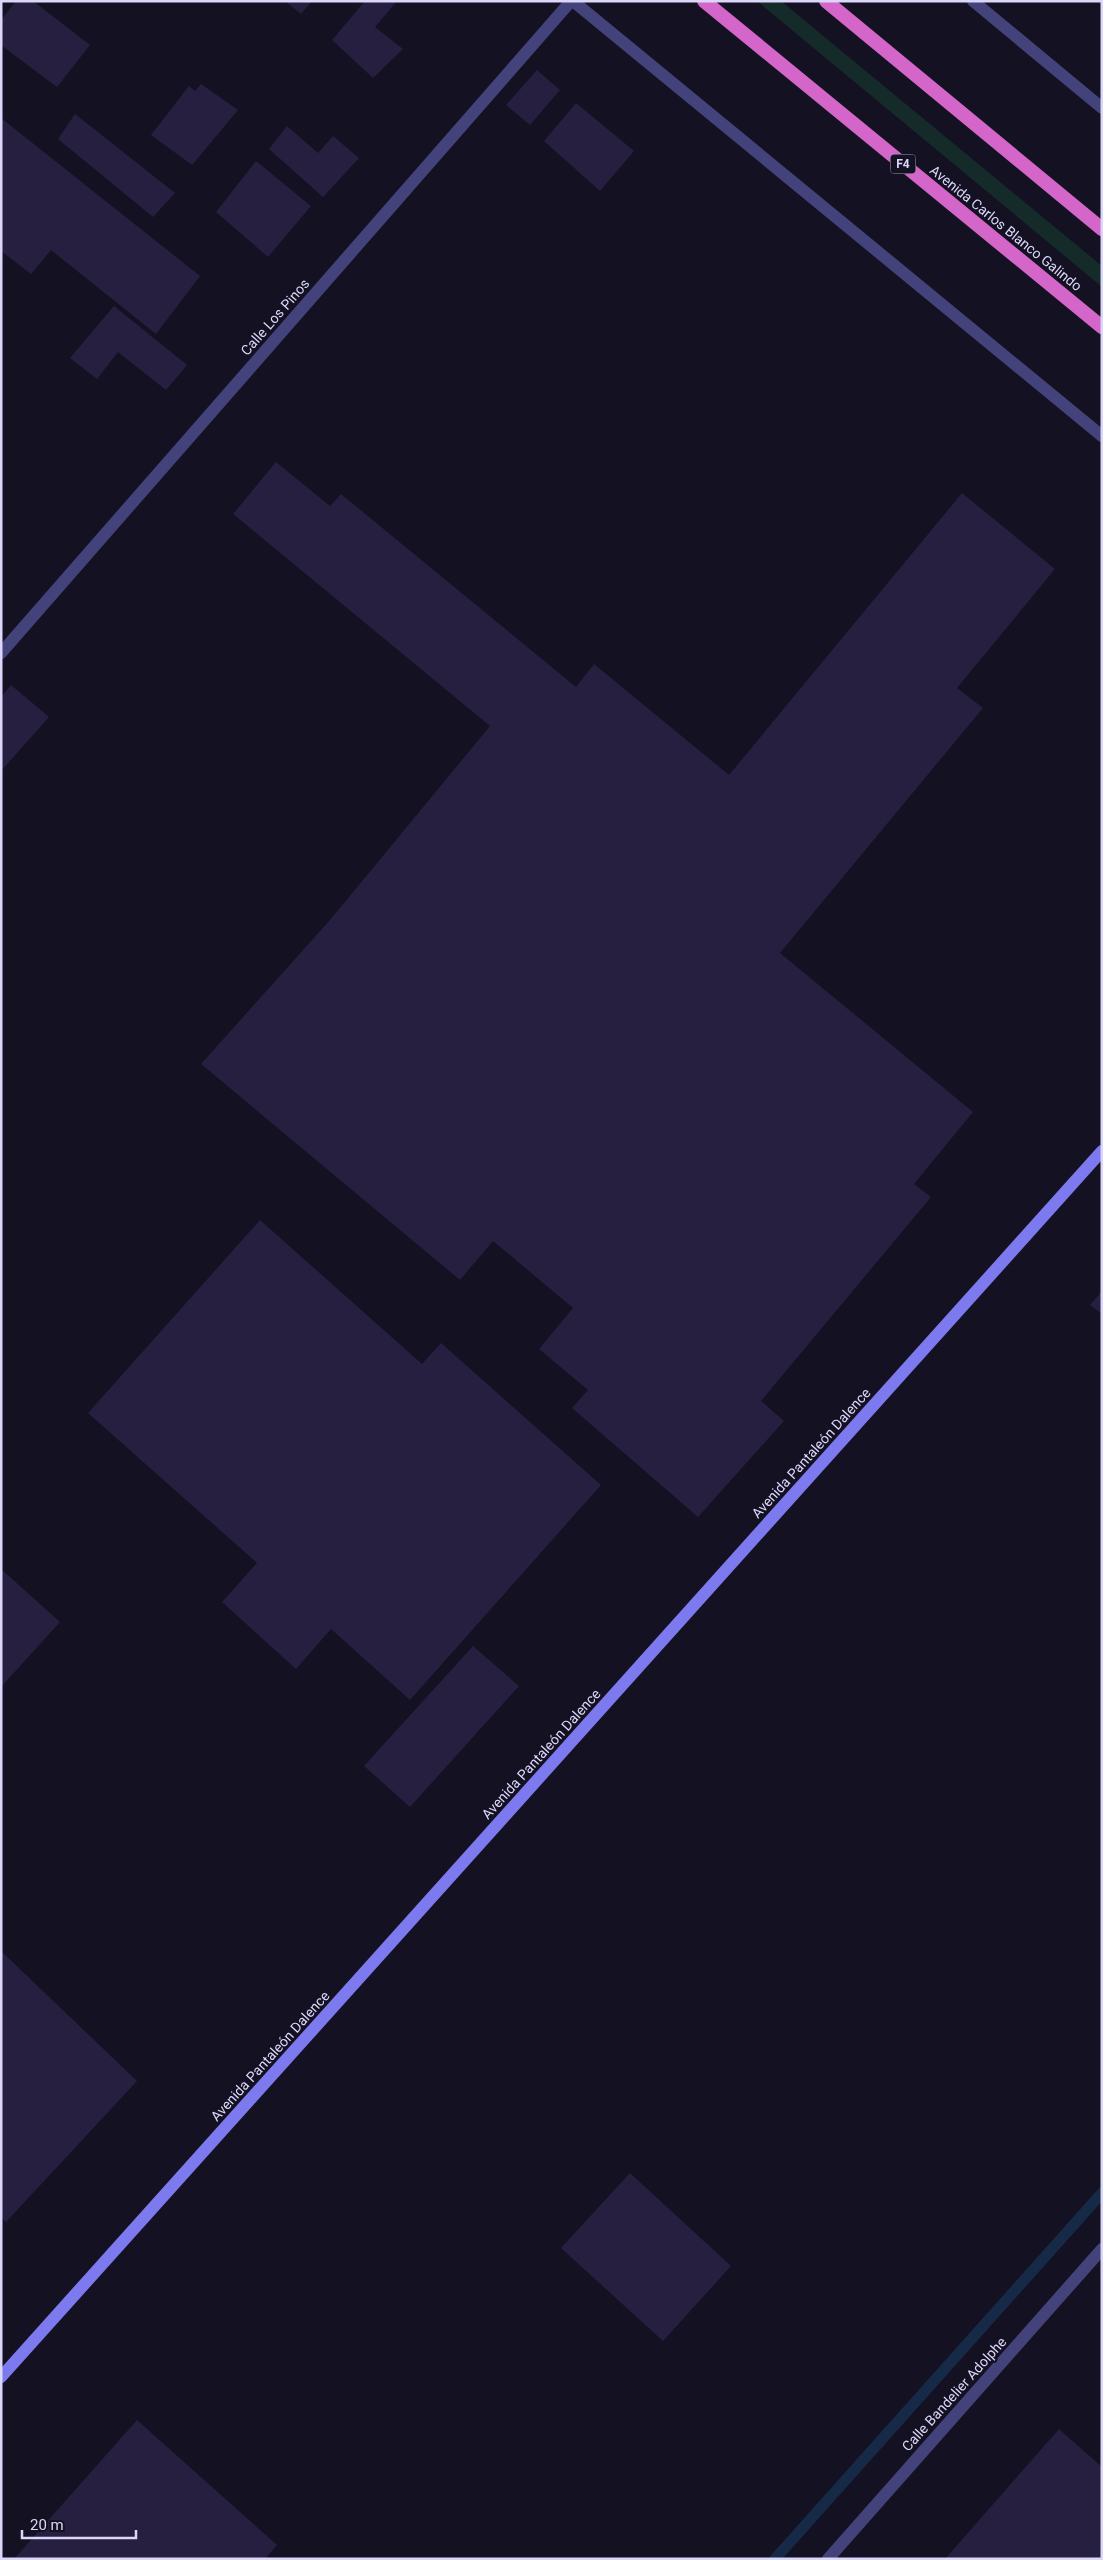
<svg xmlns="http://www.w3.org/2000/svg" width="1103" height="2560" viewBox="0 0 1103 2560" font-family="Roboto,sans-serif">
<rect width="100%" height="100%" fill="#141122"/>
<polygon fill="#152b2a" points="757,1 781,1 1102,266 1102,287"/>
<g fill="none" stroke-linecap="round" stroke-linejoin="round">
<polyline stroke="#162946" stroke-width="11" points="775,2559 1102,2193"/>
</g>
<g fill="#261f40">
<polygon points="16,1 33,1 90,45 57,87 1,45 1,20"/>
<polygon points="285,1 312,1 301,14"/>
<polygon points="365,1 397,1 375,27 403,49 373,78 332,40"/>
<polygon points="537,70 560,90 530,125 506,105"/>
<polygon points="201,84 238,110 192,165 151,135 189,86 195,91"/>
<polygon points="576,103 634,151 600,191 544,141"/>
<polygon points="75,114 175,193 153,217 58,139"/>
<polygon points="1,118 200,276 156,334 51,250 31,274 1,251"/>
<polygon points="287,126 318,153 333,136 359,158 323,197 269,149"/>
<polygon points="256,161 311,206 268,257 216,212"/>
<polygon points="114,306 187,365 166,390 118,352 97,379 70,358"/>
<polygon points="276,462 330,506 341,494 576,687 594,664 729,775 962,493 1055,569 957,688 983,708 780,953 973,1112 914,1184 931,1197 761,1401 784,1421 698,1517 572,1408 588,1390 539,1349 573,1308 493,1241 460,1280 201,1064 330,920 490,726 233,514"/>
<polygon points="11,685 49,717 1,771 1,697"/>
<polygon points="260,1220 422,1364 441,1343 601,1485 410,1700 331,1629 296,1669 222,1602 257,1563 88,1413"/>
<polygon points="1102,1291 1102,1314 1090,1305"/>
<polygon points="1,1569 60,1622 1,1687"/>
<polygon points="473,1646 519,1686 410,1807 364,1766"/>
<polygon points="1,1951 137,2081 6,2222 1,2217"/>
<polygon points="630,2173 731,2266 663,2341 561,2248"/>
<polygon points="137,2420 277,2545 265,2559 14,2559"/>
<polygon points="1059,2429 1102,2467 1102,2559 945,2559"/>
</g>
<g fill="none" stroke-linecap="round" stroke-linejoin="round">
<g stroke="#44427b" stroke-width="12">
<polyline points="573,1 1102,436"/>
<polyline points="973,1 1102,108"/>
<polyline points="1,653 571,1"/>
<polyline points="828,2559 1102,2249"/>
</g>
<polyline stroke="#7c7aee" stroke-width="12" points="1,2377 1102,1151"/>
<g stroke="#d366c8" stroke-width="14">
<polyline points="704,1 1102,327"/>
<polyline points="826,1 1102,229"/>
</g>
</g>
<g text-anchor="middle" dominant-baseline="central" stroke-width="4.5" stroke-linejoin="round" paint-order="stroke">
<rect fill="#141122" stroke="#9f9cb9" stroke-width="1" x="890.5" y="154.5" width="25" height="19" rx="4"/>
<g font-size="12" font-weight="bold" fill="#dbd7fa">
<text x="903" y="164">F4</text>
</g>
<g font-size="14" fill="#dbd7fa" stroke="#141122">
<text transform="translate(1006 228) rotate(39)">Avenida Carlos Blanco Galindo</text>
<text transform="translate(275 317) rotate(-49)">Calle Los Pinos</text>
<text transform="translate(811 1453) rotate(-48)">Avenida Pantaleón Dalence</text>
<text transform="translate(541 1754) rotate(-48)">Avenida Pantaleón Dalence</text>
<text transform="translate(270 2056) rotate(-48)">Avenida Pantaleón Dalence</text>
<text transform="translate(954 2394) rotate(-48)">Calle Bandelier Adolphe</text>
</g>
</g>
<rect width="1103" height="2560" fill="none" stroke="#dbd7fa" stroke-width="5"/>
<path d="M22 2530v8h114v-8" fill="none" stroke="#dbd7fa" stroke-width="2.5"/>
<text x="30" y="2530" font-size="15" fill="#dbd7fa" stroke="#141122" stroke-width="4" paint-order="stroke">20 m</text>
</svg>
